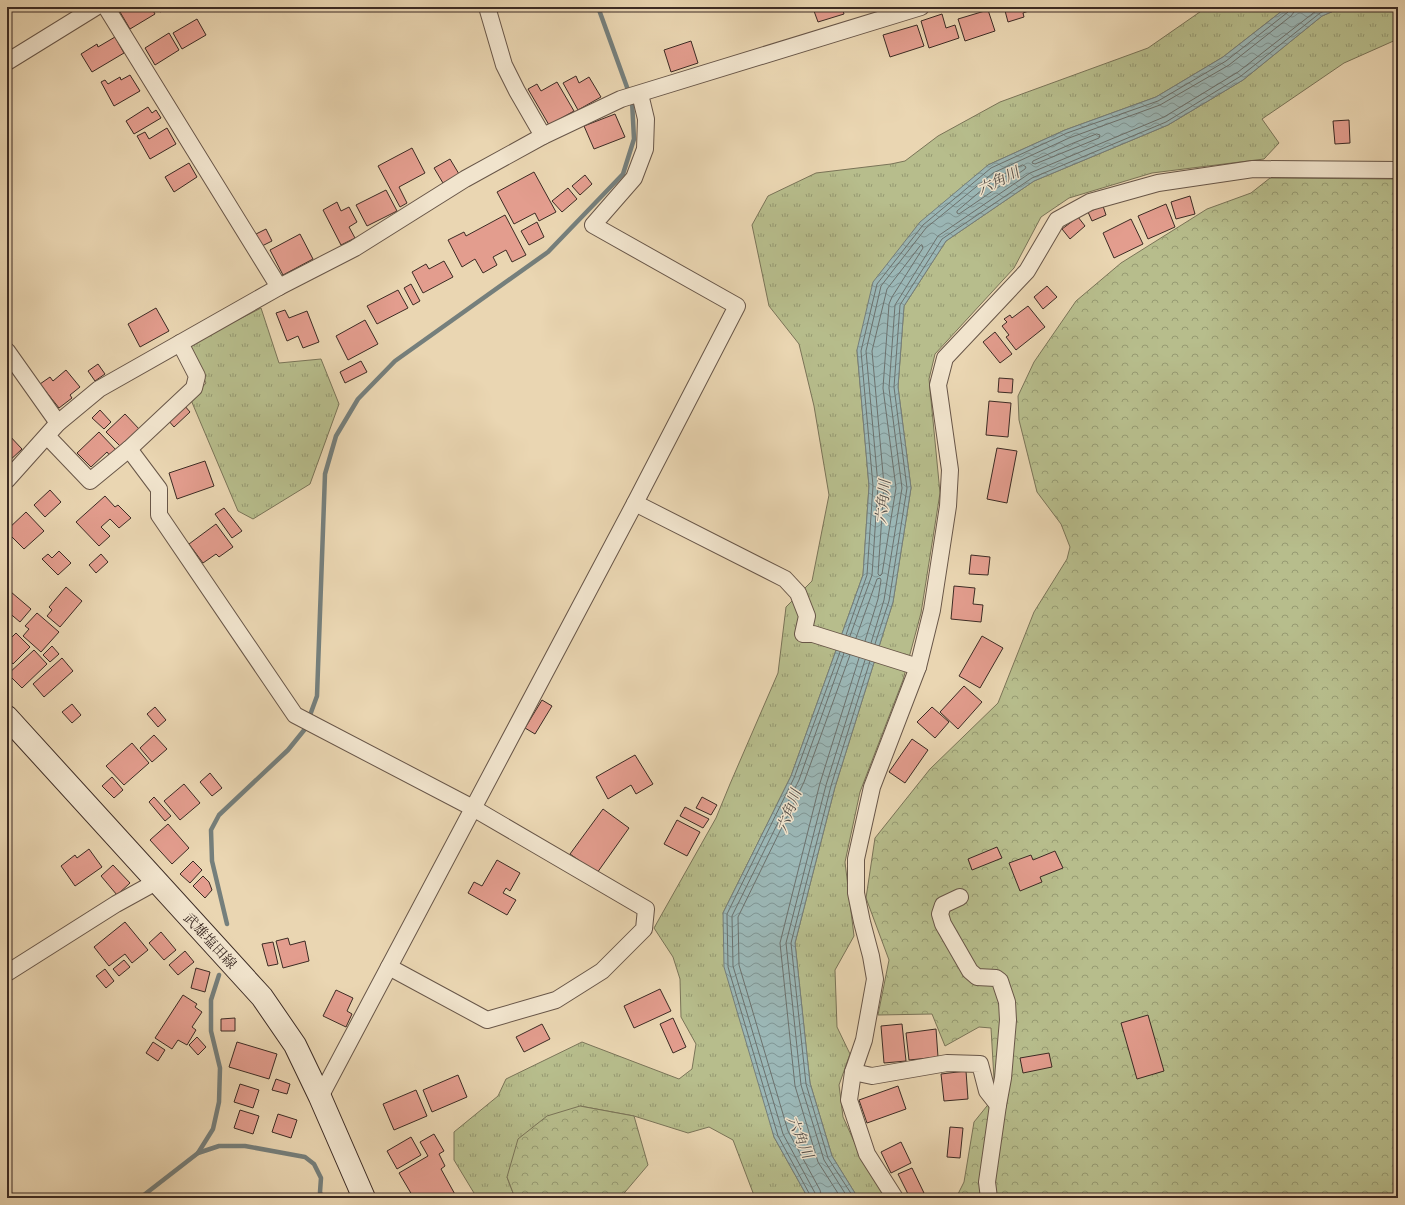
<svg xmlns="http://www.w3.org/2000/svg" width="1405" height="1205" viewBox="0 0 1405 1205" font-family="'IM FELL Great Primer','Noto Serif JP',serif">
<defs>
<pattern id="grass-tufts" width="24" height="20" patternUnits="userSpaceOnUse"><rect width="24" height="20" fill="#b7bd8c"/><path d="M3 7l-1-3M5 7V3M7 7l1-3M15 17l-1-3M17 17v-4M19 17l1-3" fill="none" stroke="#969a72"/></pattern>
<pattern id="forest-crowns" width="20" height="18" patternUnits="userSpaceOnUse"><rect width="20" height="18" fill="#b7bd8c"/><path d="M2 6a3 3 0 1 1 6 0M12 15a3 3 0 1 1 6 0" fill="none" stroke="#969a72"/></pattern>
<pattern id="water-waves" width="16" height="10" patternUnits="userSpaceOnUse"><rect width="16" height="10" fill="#9bb7b6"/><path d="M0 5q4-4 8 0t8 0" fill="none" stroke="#809594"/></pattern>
</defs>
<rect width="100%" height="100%" fill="#ead6b2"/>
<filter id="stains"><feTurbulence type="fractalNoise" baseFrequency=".005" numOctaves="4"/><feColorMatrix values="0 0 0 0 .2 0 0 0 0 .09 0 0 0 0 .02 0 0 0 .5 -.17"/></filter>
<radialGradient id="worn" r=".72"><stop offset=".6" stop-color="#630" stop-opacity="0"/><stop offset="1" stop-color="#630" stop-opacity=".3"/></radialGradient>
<g fill="url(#grass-tufts)" stroke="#7a7458">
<polygon points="1207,7 1287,7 1223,57 1156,97 1065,130 988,165 857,350 869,486 863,575 791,776 723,913 774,1137 808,1198 755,1198 733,1140 709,1127 688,1133 634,1116 580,1106 507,1177 515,1198 477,1198 454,1160 454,1132 498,1096 506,1079 582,1042 679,1079 692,1069 696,1044 681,1017 680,979 673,957 654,928 716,818 730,784 778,673 786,607 812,581 829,495 814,406 799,344 769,306 752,225 768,196 816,173 891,164 905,161 938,136 1000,102 1148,48"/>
<polygon points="1343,7 1398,7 1398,39 1344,63 1262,119 1279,143 1264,159 1152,173 1069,198 1041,217 1014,268 935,354 929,379 940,493 921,613 903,680 860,792 845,862 854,936 835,970 837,1027 850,1054 839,1085 843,1117 862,1159 887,1198 858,1198 832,1156 810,1083 795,943 835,787 893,602 911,488 898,387 904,306 946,241 1034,181 1168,125 1243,80 1322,16"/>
<polygon points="261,308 279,363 321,359 339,404 310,484 253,519 238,511 191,400 206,383 187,346"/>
</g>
<g fill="url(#forest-crowns)" stroke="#7a7458">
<polygon points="1270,178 1398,179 1398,1198 956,1198 964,1182 974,1122 995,1096 991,1028 979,1027 945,1046 932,1014 878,1015 889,960 866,898 875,838 930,769 998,703 1034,612 1067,559 1070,547 1061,524 1037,492 1019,420 1018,396 1034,362 1076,301 1121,263 1207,209 1251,193"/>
<polygon points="580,1106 634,1116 648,1165 620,1198 515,1198 507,1177 518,1139 547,1116"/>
</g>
<polygon fill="url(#water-waves)" stroke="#757f7c" points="1287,7 1343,7 1322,16 1243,80 1168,125 1034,181 946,241 904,306 898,387 911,488 893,602 835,787 795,943 810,1083 832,1156 858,1198 808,1198 774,1137 724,967 723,913 791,776 863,575 869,486 857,350 873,282 920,222 988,165 1065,130 1156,97 1223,57"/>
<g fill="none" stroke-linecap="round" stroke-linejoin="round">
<g stroke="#6c716d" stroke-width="1">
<polygon points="1097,134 1100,135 1099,138 1035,164 1032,163 1033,161 1071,144"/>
<polygon points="1023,165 1026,167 1025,169 959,214 957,213 957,211 996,178"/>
<polygon points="922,245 923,248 892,297 889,304 883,388 896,488 882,574 880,576 878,574 884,485 872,351 887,289 920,246"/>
<polyline points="846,635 867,575 873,486 861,351 877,284 923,225 991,168 1067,133 1158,101 1226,61 1288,12 1289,7"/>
<polyline points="850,636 872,575 878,485 866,351 881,286 926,228 993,173 1069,138 1160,105 1229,65 1291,16 1294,12 1294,7"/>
<polyline points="856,638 877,579 880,578 881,580 878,599 865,641"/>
<polyline points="871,643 884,600 902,488 889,388 895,305 938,236 1030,173 1164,117 1238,72 1321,7"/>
<polyline points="875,644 889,601 907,488 894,387 900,305 942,239 1032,178 1166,122 1241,76 1320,13 1333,7"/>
<polyline points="811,1198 810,1195 778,1136 728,967 727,914 794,778 840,652"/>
<polyline points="816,1198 815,1193 783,1134 733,966 732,916 799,780 844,653"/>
<polyline points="822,1198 820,1190 788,1131 739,965 738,917 804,782 850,655"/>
<polyline points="841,1198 818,1162 795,1086 780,943 820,783 859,658"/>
<polyline points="848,1198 824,1160 801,1085 786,943 826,785 865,660"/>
<polyline points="854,1198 828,1158 806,1084 791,943 831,786 870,661"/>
</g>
<g stroke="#757f7c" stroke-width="4.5">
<polyline points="227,924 212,861 211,830 219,815 288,750 305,729 317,696 325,474 336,436 358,399 395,361 548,252 623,174 634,139 632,101 598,7"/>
<polyline points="198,1153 219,1146 245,1146 305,1157 314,1164 321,1178 320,1192 322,1198"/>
<polyline points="140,1198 198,1153 213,1129 219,1102 220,1068 211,1031 211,1000 219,975"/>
</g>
</g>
<g fill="#e39d8e" stroke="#3c2b24">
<polygon points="123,7 151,7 155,14 130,29 120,12 125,10"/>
<polygon points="157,7 169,7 160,12"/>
<polygon points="826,7 842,7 844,14 818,22 814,11"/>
<polygon points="1004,7 1040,7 1023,13 1024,17 1008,22"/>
<polygon points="988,10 995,31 965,41 958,19"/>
<polygon points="942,14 946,28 955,25 959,38 929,48 921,21"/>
<polygon points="197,19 206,35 182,49 173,33"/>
<polygon points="917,25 924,46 890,57 883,35"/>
<polygon points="169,33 179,50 155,65 145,48"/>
<polygon points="115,37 124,53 92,72 81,54 97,44 98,47"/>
<polygon points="691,41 698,63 671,72 664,50"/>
<polygon points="130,75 140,91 114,106 101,82 105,80 108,84 120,77 121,80"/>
<polygon points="576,76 579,83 589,77 601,97 578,110 563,83"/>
<polygon points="557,82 574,111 549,125 528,89 537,84 541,91"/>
<polygon points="148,107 152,113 156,110 161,118 134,134 126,121"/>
<polygon points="615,114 625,137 594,149 584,126"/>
<polygon points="1349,120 1350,143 1335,144 1333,121"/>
<polygon points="167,128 176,144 150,159 137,136 145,132 149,139"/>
<polygon points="412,148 425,173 399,187 407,203 400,207 378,166"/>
<polygon points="450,159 459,174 443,183 434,168"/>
<polygon points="189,163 197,177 174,192 165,177"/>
<polygon points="534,172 556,212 539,221 535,213 514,224 497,192"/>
<polygon points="585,175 592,184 580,195 572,186"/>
<polygon points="568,188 577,199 562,212 552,201"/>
<polygon points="386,190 397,211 367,226 356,205"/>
<polygon points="1190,196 1195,214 1176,219 1171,202"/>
<polygon points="337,202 341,211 349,207 357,222 349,227 355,238 341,245 323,210"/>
<polygon points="1166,204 1175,227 1148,239 1138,216"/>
<polygon points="1103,206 1106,215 1092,221 1088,212"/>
<polygon points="505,215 526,255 512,262 506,250 493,257 497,265 483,273 475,259 462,267 448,240 464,232 466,236"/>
<polygon points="1078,217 1085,226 1070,239 1062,229"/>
<polygon points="1131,219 1143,244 1114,258 1103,233"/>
<polygon points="537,222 544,237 529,245 521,231"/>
<polygon points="266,229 272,241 262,246 256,234"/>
<polygon points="300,234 313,259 283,275 270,250"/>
<polygon points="444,261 453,277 423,293 412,272 426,264 429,269"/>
<polygon points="411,284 420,301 413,305 404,288"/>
<polygon points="1047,286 1057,297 1043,309 1034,297"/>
<polygon points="398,290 408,308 377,324 367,306"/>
<polygon points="1028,306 1045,327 1016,350 1006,337 1009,335 1002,326 1007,322 1004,319 1010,315 1012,318"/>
<polygon points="156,308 169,331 140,347 128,324"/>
<polygon points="285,310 289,318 307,311 319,342 303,348 298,336 287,341 276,313"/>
<polygon points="365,320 378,344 348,360 336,336"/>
<polygon points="995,332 1012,354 1000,363 983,342"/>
<polygon points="361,361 367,372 345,383 340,372"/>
<polygon points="98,364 105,374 95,381 88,371"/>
<polygon points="66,370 80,387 70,395 72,398 59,408 40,384 50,377 53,381"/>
<polygon points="999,378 1013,379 1012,393 998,392"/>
<polygon points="989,401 1011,403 1008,437 986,435"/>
<polygon points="184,405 190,412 174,427 168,420"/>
<polygon points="100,410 111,422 104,429 92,418"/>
<polygon points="125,414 140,430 121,447 106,432"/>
<polygon points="99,432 117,451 111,457 107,452 91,467 77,453"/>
<polygon points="7,433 22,449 7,463"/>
<polygon points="997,448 1017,451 1007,503 987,499"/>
<polygon points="205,461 214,486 177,499 169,473"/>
<polygon points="50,490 61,502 45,517 34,505"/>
<polygon points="105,496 115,507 118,505 131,518 119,528 110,519 101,527 110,536 99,546 76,522"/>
<polygon points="7,497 11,502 7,505"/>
<polygon points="224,508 242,531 232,538 215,514"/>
<polygon points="26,512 44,531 24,549 7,532 7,530"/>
<polygon points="216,524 233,547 219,557 216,554 203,563 189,544"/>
<polygon points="59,551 71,563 58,575 42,559 48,554 52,558"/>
<polygon points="101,554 108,562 96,573 89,565"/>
<polygon points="971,555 990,557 988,575 969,574"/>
<polygon points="954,586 975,588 973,604 983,605 981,622 951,619"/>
<polygon points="66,587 82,601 60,627 47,616 52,610 49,607"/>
<polygon points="11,592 31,609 20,622 7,611 7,597"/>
<polygon points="37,613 59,632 41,652 23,636 29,629 25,626"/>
<polygon points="16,633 30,647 13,664 7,657 7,642"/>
<polygon points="982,636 1003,648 980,688 959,676"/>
<polygon points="52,646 59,654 50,662 43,655"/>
<polygon points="34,650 47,664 22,688 8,674"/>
<polygon points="62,658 73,671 44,697 33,684"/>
<polygon points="964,686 982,702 958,729 940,712"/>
<polygon points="542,700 552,706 535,734 525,728"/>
<polygon points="72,704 81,715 72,723 62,712"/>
<polygon points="155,707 166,720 158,727 147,714"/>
<polygon points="932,707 949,722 935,738 917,722"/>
<polygon points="154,735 167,749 152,762 140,748"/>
<polygon points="912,739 928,750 905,783 889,772"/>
<polygon points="132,743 149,763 124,785 106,766"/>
<polygon points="635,755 653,784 636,794 631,785 608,799 596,777"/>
<polygon points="210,773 222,788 212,796 200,782"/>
<polygon points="112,777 123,790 114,798 102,786"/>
<polygon points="184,784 200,803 180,820 164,801"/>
<polygon points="154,797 171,816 165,821 149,802"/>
<polygon points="702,797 717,805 711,815 696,808"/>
<polygon points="685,807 709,819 703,828 680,816"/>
<polygon points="603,809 629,828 597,873 570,854"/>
<polygon points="677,820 700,832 687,856 664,844"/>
<polygon points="168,824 189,848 172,864 150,840"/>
<polygon points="997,847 1002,858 972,870 968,859"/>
<polygon points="89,849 102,867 75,886 61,866 75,855 77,858"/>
<polygon points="1055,851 1063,868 1040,877 1042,882 1020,891 1009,863 1031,855 1033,860"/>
<polygon points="497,860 520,873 510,891 506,888 503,893 516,900 507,915 468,893 474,882 482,886"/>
<polygon points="193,861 202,870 190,883 180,874"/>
<polygon points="113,865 130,883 117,895 101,876"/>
<polygon points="203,876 209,882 212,890 205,898 193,886"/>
<polygon points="125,922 148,950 132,963 125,954 109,966 94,947"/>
<polygon points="161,932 176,950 164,960 149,943"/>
<polygon points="288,938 290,945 305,941 309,961 283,968 276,941"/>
<polygon points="273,942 278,964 268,966 262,944"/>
<polygon points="185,951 194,962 178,975 169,965"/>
<polygon points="124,960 130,967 119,976 113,969"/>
<polygon points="196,968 210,972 205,992 191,988"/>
<polygon points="105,969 114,981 106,988 96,976"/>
<polygon points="660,989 671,1011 634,1028 624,1006"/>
<polygon points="336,990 353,998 347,1011 352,1014 346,1027 323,1016"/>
<polygon points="183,995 197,1004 195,1007 202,1012 192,1027 196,1030 187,1045 178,1040 172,1049 155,1038"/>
<polygon points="1148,1015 1164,1071 1137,1079 1121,1023"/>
<polygon points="235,1018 235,1031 221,1031 221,1019"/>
<polygon points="673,1018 686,1047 673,1053 660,1024"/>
<polygon points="542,1024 550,1039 524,1052 516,1037"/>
<polygon points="902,1024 906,1061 884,1063 881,1026"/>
<polygon points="936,1029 938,1057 909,1060 906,1033"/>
<polygon points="197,1037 206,1047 198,1055 189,1045"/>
<polygon points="153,1042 165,1050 158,1061 146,1053"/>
<polygon points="237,1042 277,1054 269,1079 229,1067"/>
<polygon points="1049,1053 1052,1067 1023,1073 1020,1058"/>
<polygon points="966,1071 968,1099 944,1101 941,1074"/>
<polygon points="458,1075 467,1097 432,1112 423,1090"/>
<polygon points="276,1079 290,1084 287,1094 272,1090"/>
<polygon points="240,1084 259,1090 253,1108 234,1102"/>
<polygon points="898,1086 906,1109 867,1123 859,1100"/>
<polygon points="416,1090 427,1116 394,1130 383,1104"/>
<polygon points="240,1110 259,1116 253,1134 234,1128"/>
<polygon points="278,1114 297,1120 291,1138 272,1132"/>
<polygon points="950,1127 963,1128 960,1158 947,1157"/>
<polygon points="434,1134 444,1151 439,1154 445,1166 441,1169 457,1198 407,1198 412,1195 399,1173 428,1156 420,1142"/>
<polygon points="411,1137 421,1155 397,1169 387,1151"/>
<polygon points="901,1142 911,1163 891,1173 881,1152"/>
<polygon points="912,1168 924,1193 914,1198 910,1198 898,1174"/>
</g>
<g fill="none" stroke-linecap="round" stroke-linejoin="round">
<defs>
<g id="street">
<polyline points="106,7 279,287"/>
<polyline points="487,7 504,65 517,91 543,136"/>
<polyline points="7,62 96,7"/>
<polyline points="7,351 58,423"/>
<polyline points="47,436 90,481 129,449 194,388 197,376 180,343"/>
<polyline points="129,449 159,489 159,515 295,715 473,808 646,909 644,929 602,971 556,1000 487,1020 389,967"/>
<polyline points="7,480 58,423 99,389 279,287 355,248 465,179 543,136 621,99 921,7"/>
<polyline points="635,503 785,579 798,593 807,616 803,634 813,634 918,667"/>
<polyline points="960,897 943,905 940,914 943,924 970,971 977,977 996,978 1000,981 1007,1002 1008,1020 1003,1078 998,1105 987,1182 989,1198"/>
<polyline points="7,973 116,904 156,882"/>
<polyline points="853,1072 872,1076 947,1063 980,1064 987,1091 998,1105"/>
<polyline points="320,1097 635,503 737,306 593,225 634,178 645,149 646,119 640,94"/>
<polyline points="895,1198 867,1154 849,1100 853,1072 864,1040 875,979 871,956 862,922 856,893 856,859 872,787 918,667 932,610 948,506 950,470 938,385 945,358 1027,271 1057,220 1090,202 1158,183 1253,169 1398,170"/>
</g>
<polyline id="secondary" points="7,717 262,997 295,1045 320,1097 364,1198"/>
</defs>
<use href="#street" stroke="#685648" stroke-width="18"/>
<use href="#secondary" stroke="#3c2b24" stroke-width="24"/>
<use href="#street" stroke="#f1e4cd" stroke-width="16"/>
<use href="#secondary" stroke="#f1e4cd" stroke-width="22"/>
</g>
<g text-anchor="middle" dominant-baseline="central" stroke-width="3" stroke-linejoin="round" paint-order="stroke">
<g font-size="14" fill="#3c2b24" stroke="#f1e4cd">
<text transform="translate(210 941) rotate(47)">武雄塩田線</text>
</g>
<g font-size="15" font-style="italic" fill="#544e48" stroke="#f1e4cd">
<text transform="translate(998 181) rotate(-26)">六角川</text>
<text transform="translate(883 502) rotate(-85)">六角川</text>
<text transform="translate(789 811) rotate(-70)">六角川</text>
<text transform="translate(800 1137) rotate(67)">六角川</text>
</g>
</g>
<rect width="1405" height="1205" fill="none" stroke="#ead6b2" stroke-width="24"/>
<rect x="8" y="8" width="1389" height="1189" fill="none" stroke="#3c2b24" stroke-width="2"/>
<rect x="12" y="12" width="1381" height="1181" fill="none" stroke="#3c2b24"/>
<rect width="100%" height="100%" filter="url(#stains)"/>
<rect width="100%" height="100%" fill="url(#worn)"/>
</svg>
